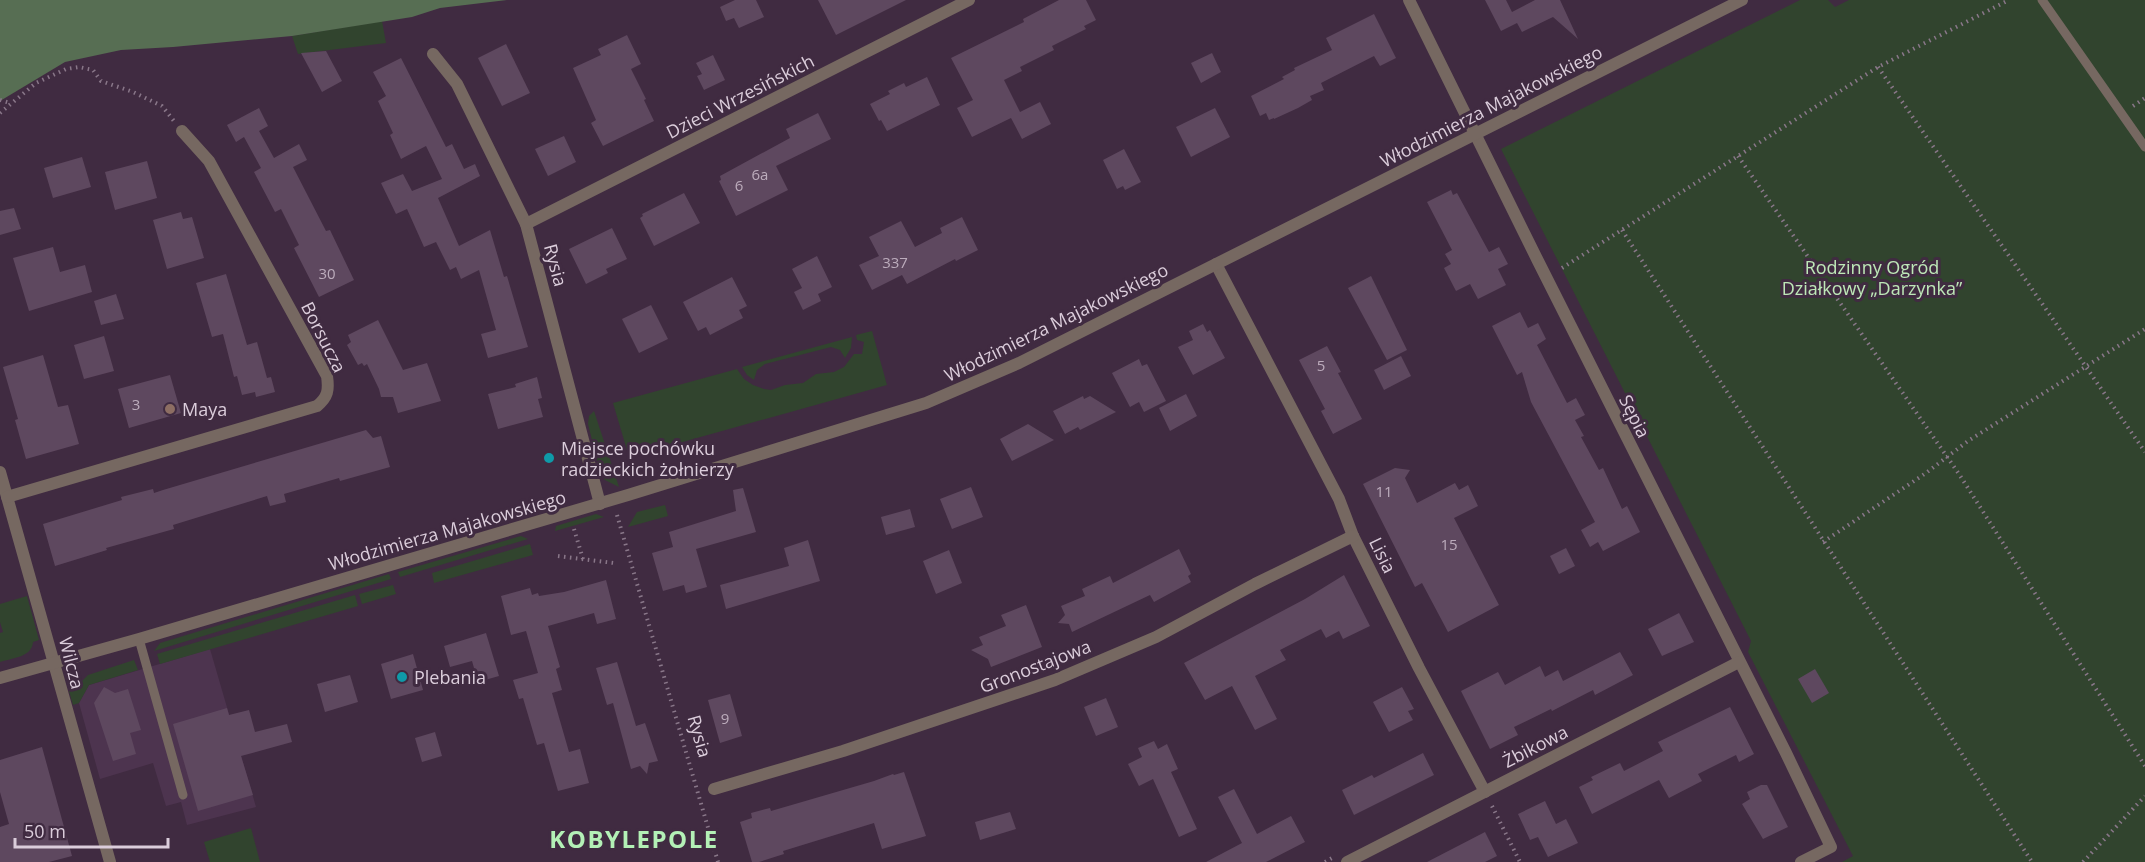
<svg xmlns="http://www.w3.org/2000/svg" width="2145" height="862" viewBox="0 0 2145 862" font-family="'Open Sans',sans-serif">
<rect width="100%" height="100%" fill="#402b41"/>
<polygon fill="#4d344f" points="210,649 256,807 187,825 181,802 166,806 153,763 100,779 79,703 89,685"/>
<g fill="#31442e">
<polygon points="1800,0 1828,0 1835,7 1849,0 2145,0 2145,862 1842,862 1853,856 1748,652 1751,641 1501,149"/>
<polygon points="382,21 386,43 298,54 292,36"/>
<polygon points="872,331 887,385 629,457 613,403 737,369 744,379 753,385 764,389 771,390 785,385 803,383 816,374 834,372 844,367 854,354 862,354 864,342 857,340 856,335"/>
<polygon points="852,337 851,348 845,358 840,350 831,347 765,364 757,370 754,380 747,375 742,367"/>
<polygon points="594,411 619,487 605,480 599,468 588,424 589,416"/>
<polygon points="665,505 668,516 628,527 637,512"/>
<polygon points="596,514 604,517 555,531 556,526"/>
<polygon points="521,536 528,539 400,577 398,572"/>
<polygon points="530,544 533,555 434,583 432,573"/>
<polygon points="389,574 391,579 154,651 160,643"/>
<polygon points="393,585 396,594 362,604 359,594"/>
<polygon points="355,595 358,606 160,664 157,654"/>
<path d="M27,596L39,640L33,642C32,657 13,658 0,662V633L3,632L0,622V604Z"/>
<polygon points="134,660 138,670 89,685 79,703 73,705 69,691 74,689 88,675"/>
<polygon points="251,828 260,862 210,862 204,842"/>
</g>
<polygon fill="#576e53" points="0,0 507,0 440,8 412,17 292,36 173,47 121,50 65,62 0,101"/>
<g fill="#5e485f">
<polygon points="735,0 756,0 764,17 739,28 734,18 726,21 720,7"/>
<polygon points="818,0 906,0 836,35"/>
<polygon points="1059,0 1086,0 1096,20 1084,26 1086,29 1052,46 1054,50 1020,67 1022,71 1004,80 1020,112 1040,102 1051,124 1022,139 1011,118 972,137 957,108 973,100 951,58 1024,22 1023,19"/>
<polygon points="1485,0 1506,0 1512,12 1535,0 1560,0 1578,39 1553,17 1522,32 1517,23 1501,31"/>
<polygon points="1374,14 1396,58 1380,66 1374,56 1321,83 1324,90 1310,96 1312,100 1298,108 1274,119 1274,118 1269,120 1266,113 1260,116 1251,96 1284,79 1282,77 1295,70 1294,68 1332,50 1326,38"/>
<polygon points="627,35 641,64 631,69 646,99 644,100 654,121 603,146 591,123 596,120 573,68 601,55 598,49"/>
<polygon points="506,44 530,93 502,106 478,58"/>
<polygon points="326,51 342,81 322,92 301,53"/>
<polygon points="1212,53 1221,72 1201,83 1191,63"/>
<polygon points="713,55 725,80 704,90 697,76 702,74 696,63"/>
<polygon points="401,58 446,147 452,144 464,169 475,164 480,176 438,198 459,246 490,230 504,277 507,276 528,347 488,358 481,334 496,330 479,270 461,279 456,267 450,270 436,242 424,247 407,209 396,214 381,183 403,174 412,191 442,179 426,146 401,159 390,135 393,133 378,101 386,96 373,72"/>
<polygon points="927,77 940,105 887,131 881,120 879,121 870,104 890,94 888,91 904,83 906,87"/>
<polygon points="259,108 268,126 259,131 274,158 299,144 307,160 293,167 326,231 330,230 354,280 319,297 294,248 299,245 281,209 275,212 254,172 261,168 244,137 236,142 227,125"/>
<polygon points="1215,108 1230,137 1191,157 1176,127"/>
<polygon points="818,113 831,139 776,166 788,190 736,216 719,181 721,180 720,176 790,138 786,129"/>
<polygon points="564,136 576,162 548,176 535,149"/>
<polygon points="1124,149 1141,182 1125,190 1123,186 1117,189 1103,160"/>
<polygon points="82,157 91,187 53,198 44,168"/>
<polygon points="147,161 157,198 115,210 105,172"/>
<polygon points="1451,190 1453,195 1457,193 1489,252 1499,247 1508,264 1498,269 1506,285 1478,299 1470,284 1456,291 1444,268 1451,264 1445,254 1452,250 1427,202"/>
<polygon points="684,193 700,223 654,246 640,218 643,216 642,214"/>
<polygon points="14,208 21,229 0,235 0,211"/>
<polygon points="181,212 183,219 192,217 204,258 167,269 153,220"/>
<polygon points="962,217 978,250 956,261 955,259 907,284 902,275 872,290 859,265 879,256 869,237 901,221 915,247 942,233 940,228"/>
<polygon points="612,228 627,259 606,269 608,273 586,284 569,249"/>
<polygon points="53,247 60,272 85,265 92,292 29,311 13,258"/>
<polygon points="817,256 832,287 818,294 821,301 803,310 794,292 802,288 792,269"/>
<polygon points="226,274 247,345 257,342 267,378 271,377 275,392 256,397 255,392 242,395 237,376 234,377 223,334 212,337 196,283"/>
<polygon points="1371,276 1407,350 1387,360 1348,288"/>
<polygon points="732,277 747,306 739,310 743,318 710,335 706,327 698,331 683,302"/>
<polygon points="116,294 124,319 101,325 94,301"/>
<polygon points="651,305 668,339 639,353 622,319"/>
<polygon points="1520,312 1528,328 1538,323 1546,339 1537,345 1567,403 1576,398 1585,415 1575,420 1584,436 1581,437 1599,470 1603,468 1622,509 1627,506 1640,532 1603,551 1598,542 1590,547 1581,530 1595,522 1531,402 1522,372 1517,375 1492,326"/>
<polygon points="378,320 403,370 427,363 441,401 398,413 393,397 381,397 379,389 367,364 364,366 362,363 358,365 347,345 351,342 348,335"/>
<polygon points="1203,324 1207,332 1210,330 1225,358 1193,375 1178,347 1193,340 1189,331"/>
<polygon points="104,336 114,371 84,379 74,345"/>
<polygon points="1327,346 1341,372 1338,373 1362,419 1333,434 1321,411 1325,409 1299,360"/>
<polygon points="43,355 58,407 68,405 79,444 26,459 15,420 18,419 3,367"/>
<polygon points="1401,356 1411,376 1384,390 1374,370"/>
<polygon points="1139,359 1142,366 1147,364 1166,401 1144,412 1139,402 1130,407 1112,373"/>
<polygon points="170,375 181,413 129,428 118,389"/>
<polygon points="537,377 542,398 538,399 543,417 498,429 488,394 516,387 515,384"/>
<polygon points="1186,394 1197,416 1170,431 1159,408"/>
<polygon points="1083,396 1084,399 1090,396 1116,412 1080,430 1078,427 1065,434 1053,411"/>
<polygon points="1028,424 1054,440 1012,461 1000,439"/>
<polygon points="366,430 373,438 381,436 390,467 340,481 339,478 284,494 286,502 270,506 267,496 173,525 174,529 106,548 107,550 55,566 43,524 122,500 121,497 153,489 154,493 163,490"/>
<polygon points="1395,468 1410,470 1405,478 1417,503 1455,483 1459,490 1468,485 1478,506 1454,518 1499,605 1448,632 1422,583 1415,587 1363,484"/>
<polygon points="971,487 983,517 952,529 940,499"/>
<polygon points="743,488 756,532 696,549 707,587 686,593 684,585 663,591 652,553 673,547 669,532 736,511 733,490"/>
<polygon points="910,509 915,527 886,535 881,517"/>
<polygon points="808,540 820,581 726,609 720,585 789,566 784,548"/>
<polygon points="1566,548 1575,566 1559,574 1550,556"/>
<polygon points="1179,549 1191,574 1188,576 1191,582 1154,602 1150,595 1072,632 1069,624 1058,623 1065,615 1061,606 1085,596 1082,589 1110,576 1113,583"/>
<polygon points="949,550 962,583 936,594 923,561"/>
<polygon points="1344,575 1370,626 1343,639 1339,631 1326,638 1321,629 1280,650 1286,660 1255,676 1277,719 1255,730 1232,686 1205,700 1184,663 1305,599"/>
<polygon points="606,580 616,619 597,624 594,613 548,626 560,667 556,669 562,690 552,693 569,752 580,749 589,783 558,791 544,743 537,745 523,698 519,699 513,680 538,673 526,631 511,635 501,596 530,588 532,595 538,593 539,596 564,592"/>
<polygon points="1026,605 1042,647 991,667 988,659 971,650 983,645 979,637 1006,626 1001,615"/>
<polygon points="1679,613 1694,642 1662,656 1648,629"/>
<polygon points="486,633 499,676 478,682 472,661 450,667 444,646"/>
<polygon points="1620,652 1633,675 1595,695 1593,690 1552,711 1551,709 1514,727 1518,735 1490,749 1461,691 1498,672 1505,685 1540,666 1545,677 1558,670 1563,681"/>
<polygon points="413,654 423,690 391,699 381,664"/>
<polygon points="617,662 636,726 645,723 658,761 649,763 647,774 640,766 631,769 613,703 607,705 596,668"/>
<polygon points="1815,669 1829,693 1812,703 1798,679"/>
<polygon points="350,675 358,702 325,712 317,684"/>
<polygon points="104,687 115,693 128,689 141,730 130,733 136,754 113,761 94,703"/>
<polygon points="1402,687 1414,709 1408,711 1413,720 1389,732 1373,702"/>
<polygon points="730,694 742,736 720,743 708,700"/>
<polygon points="1106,698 1118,727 1096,736 1084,707"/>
<polygon points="1730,707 1754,754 1739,762 1736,755 1698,774 1702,781 1669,798 1659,780 1592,814 1579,787 1593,780 1591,777 1620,763 1624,771 1663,751 1658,742"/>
<polygon points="227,708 229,715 249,710 255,732 287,724 292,742 241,756 253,795 198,811 173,724"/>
<polygon points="435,732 442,756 422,762 415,738"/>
<polygon points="1154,741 1158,749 1167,744 1178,769 1171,772 1197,829 1179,837 1153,779 1139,786 1128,764 1142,757 1138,748"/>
<polygon points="42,747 72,856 49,862 0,862 0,827 9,824 0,792 0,760"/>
<polygon points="1423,753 1434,775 1354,815 1342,790 1372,775 1374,778"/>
<polygon points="904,772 926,836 882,849 874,823 783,851 784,854 759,862 752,862 740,822 752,818 751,813 770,808 771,811 874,781 893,774 894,775"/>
<polygon points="1761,785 1767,785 1788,827 1763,839 1742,804 1750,799 1747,792"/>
<polygon points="1234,789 1257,834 1291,816 1305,842 1266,862 1206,862 1242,843 1218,797"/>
<polygon points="1545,801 1556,824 1566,819 1578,843 1548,857 1538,837 1530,840 1518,814"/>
<polygon points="1010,812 1016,829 980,840 975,822"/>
<polygon points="1485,832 1497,856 1485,862 1427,862"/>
</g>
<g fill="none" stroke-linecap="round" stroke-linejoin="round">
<g stroke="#897789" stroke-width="4" stroke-dasharray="1.5 4.5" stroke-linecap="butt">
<polyline points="1878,67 2145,452"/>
<polyline points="0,100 10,103"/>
<polyline points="2133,106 2145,98"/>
<polyline points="0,113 36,83 66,69 79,67 93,70 101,81 133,92 162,106 174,121"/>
<polyline points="1738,156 1959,474 2145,766"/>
<polyline points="1622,230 2032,862"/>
<polyline points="1562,268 1878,67 2009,0"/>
<polyline points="617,515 718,862"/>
<polyline points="574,529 583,559"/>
<polyline points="1823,542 1926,473 1968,441 2145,329"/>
<polyline points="558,556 614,563"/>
<polyline points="1492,806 1520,862"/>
<polyline points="1325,862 1334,857"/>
<polyline points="2083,862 2145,796"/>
</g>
<g stroke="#766861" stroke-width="9">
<polyline points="2042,0 2145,147"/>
<polyline points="139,639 183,795"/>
</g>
<g stroke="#766861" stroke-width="12">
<polyline points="1409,0 1538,261 1786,753 1831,847 1801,862"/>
<polyline points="433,54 457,84 526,224 600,504"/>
<polyline points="526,224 969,0"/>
<polyline points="1216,264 1339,499 1353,536 1419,668 1485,792"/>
<polyline points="0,472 110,862"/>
<path d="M7,497L317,406C328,397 329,390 327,376L209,161L182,131"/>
<polyline points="0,678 139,639 628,495 926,403 1019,363 1742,0"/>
<polyline points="714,789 843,751 1055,680 1156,637 1255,584 1353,536"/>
<polyline points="1347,862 1739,662"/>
</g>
</g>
<circle fill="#8d6e63" stroke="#402b41" stroke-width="2" cx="170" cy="409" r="6"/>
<g fill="#0f9aa8" stroke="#402b41" stroke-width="2">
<circle cx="549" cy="458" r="6"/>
<circle cx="402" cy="677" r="6"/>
</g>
<g text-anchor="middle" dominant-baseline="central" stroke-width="6" stroke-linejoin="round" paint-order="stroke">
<g font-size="15" fill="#bcacbc">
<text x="760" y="174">6a</text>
<text x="739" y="185">6</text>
<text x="895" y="262">337</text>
<text x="327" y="273">30</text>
<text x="1321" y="365">5</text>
<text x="136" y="404">3</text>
<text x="1384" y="491">11</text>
<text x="1449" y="544">15</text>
<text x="725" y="718">9</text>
</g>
<g font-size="18" fill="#dbcddb" stroke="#402b41">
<text transform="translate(740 96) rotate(-27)">Dzieci Wrzesińskich</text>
<text transform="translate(1491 106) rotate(-27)">Włodzimierza Majakowskiego</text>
<text transform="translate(556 265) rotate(75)">Rysia</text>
<text transform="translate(1056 322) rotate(-26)">Włodzimierza Majakowskiego</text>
<text transform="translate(324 337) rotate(63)">Borsucza</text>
<text transform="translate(1635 416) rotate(63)">Sępia</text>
<text transform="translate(447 530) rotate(-16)">Włodzimierza Majakowskiego</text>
<text transform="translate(1383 555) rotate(64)">Lisia</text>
<text transform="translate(72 663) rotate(76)">Wilcza</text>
<text transform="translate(1035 666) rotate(-21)">Gronostajowa</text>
<text transform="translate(700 736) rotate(74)">Rysia</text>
<text transform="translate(1535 746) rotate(-27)">Żbikowa</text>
</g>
<g font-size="18" fill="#bde8b7" stroke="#402b41">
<text x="1872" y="267">Rodzinny Ogród<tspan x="1872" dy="21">Działkowy „Darzynka”</tspan></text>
</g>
<g font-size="18" fill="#dbcddb" stroke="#402b41" text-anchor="start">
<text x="182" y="409">Maya</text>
<text x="561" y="448">Miejsce pochówku<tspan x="561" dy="21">radzieckich żołnierzy</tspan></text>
<text x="414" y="677">Plebania</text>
</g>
<g font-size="24" font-weight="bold" letter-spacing="1.5" fill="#b3f0b6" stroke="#402b41">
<text x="634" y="838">KOBYLEPOLE</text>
</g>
</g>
<path d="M15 838v9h153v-9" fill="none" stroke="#dbcddb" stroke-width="3"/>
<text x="24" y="838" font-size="18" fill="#dbcddb" stroke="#402b41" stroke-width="4.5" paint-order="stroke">50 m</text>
</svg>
